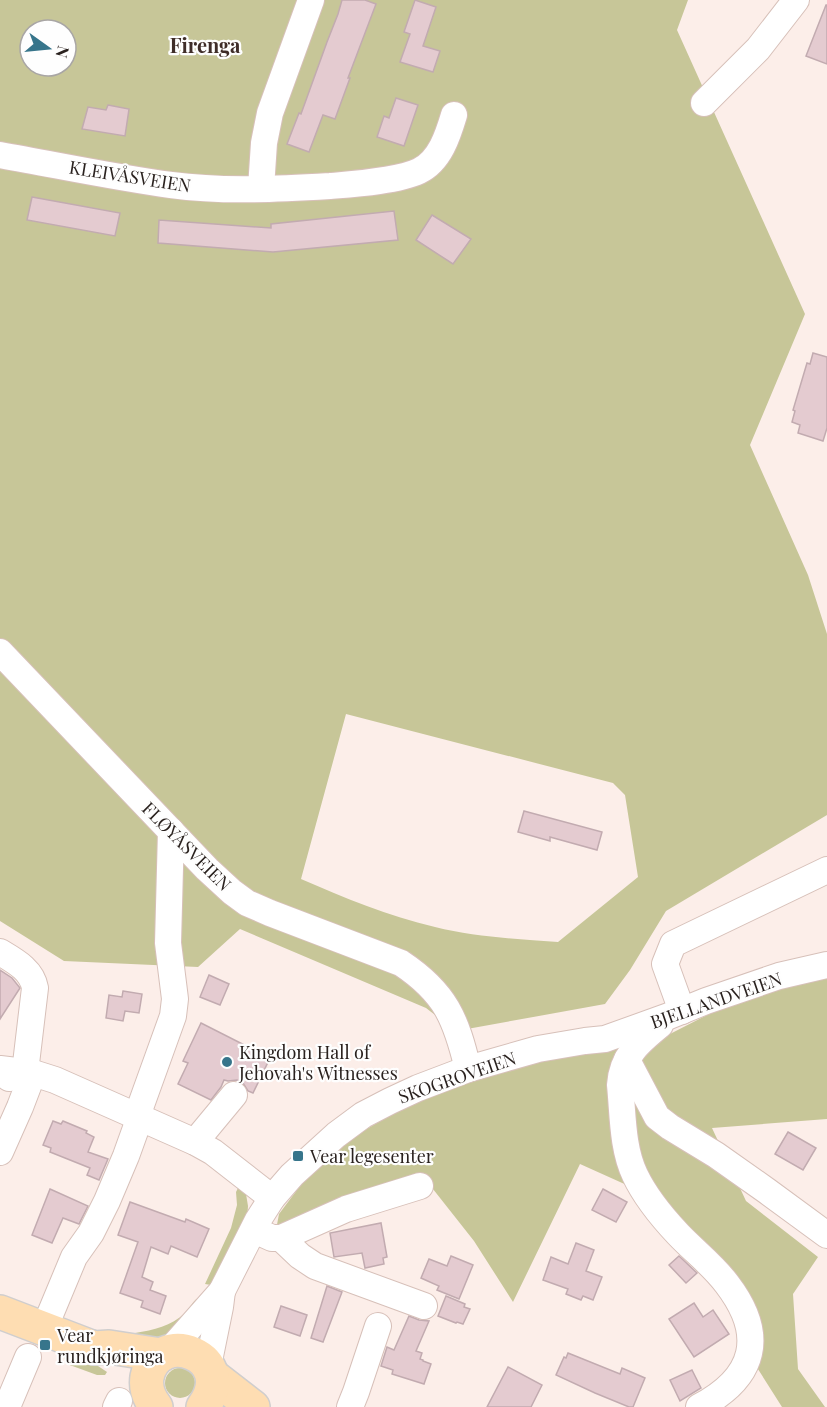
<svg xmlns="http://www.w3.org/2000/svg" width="827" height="1407" viewBox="0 0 827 1407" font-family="'Playfair Display',serif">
<rect width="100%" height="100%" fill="#fceee9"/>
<g fill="#c7c698" fill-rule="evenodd">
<path d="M0,0H688L677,30L805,314L750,445L808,575L827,634V815L666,911L630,970L605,1004L456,1031L426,1008L240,929L198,967L64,961L0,921ZM30,30H66V66H30ZM346,714L613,783L625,795L638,877L558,942C517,939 475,937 435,927C388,916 345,898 301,879Z"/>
<polygon points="827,978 827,1119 712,1128 746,1201 818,1257 793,1294 798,1369 825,1407 782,1407 756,1366 756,1310 660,1200 580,1164 513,1302 474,1241 429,1184 276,1230 279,1214 324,1154 423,1096 534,1058 668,1035 750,993"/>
<polygon points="239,1186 246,1194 248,1206 247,1221 211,1285 205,1284 231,1228 237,1205 236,1192"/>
<path d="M198,1298L201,1301L167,1336L153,1342H129L135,1333C154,1330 171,1326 185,1313C190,1308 192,1302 198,1298Z"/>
<polygon points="64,1349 80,1354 107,1372 105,1375 97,1375 67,1364 62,1353"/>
<circle cx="180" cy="1383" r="15"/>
</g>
<g fill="#e4cbd0" stroke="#c2abb0" stroke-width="1.5">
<polygon points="342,0 365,0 376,4 348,78 350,78 335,119 323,115 309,152 287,144 299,113 301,114 327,42 338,14"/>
<polygon points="415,0 436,7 423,46 440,51 433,72 400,62 410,34 404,32"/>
<polygon points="826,5 827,5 827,64 806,56"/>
<polygon points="396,98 418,105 404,146 377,137 384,116 389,118"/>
<polygon points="108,105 129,109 125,136 82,129 88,107 106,110"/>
<polygon points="32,197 120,213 115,236 27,220"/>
<polygon points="394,211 398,240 273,252 158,243 159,220 271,228 271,224"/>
<polygon points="432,215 471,239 453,264 416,240"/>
<polygon points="813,353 827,357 827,428 823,441 798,433 800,425 792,422 795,411 793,410 807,363 810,364"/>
<polygon points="524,811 602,832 597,850 550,837 550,841 518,832"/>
<polygon points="0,970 12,978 20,988 0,1019"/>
<polygon points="209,975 229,984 220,1005 200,997"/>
<polygon points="123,991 142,994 139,1013 125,1011 123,1021 106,1018 109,995 122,997"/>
<polygon points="201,1023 270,1058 253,1093 248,1091 243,1083 237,1080 228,1081 224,1080 221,1087 211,1100 178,1084 188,1063 183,1061"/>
<polygon points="53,1121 61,1124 63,1121 87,1131 86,1133 94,1137 88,1152 108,1159 99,1180 87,1175 90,1168 50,1152 51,1148 43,1145"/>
<polygon points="788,1132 816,1148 803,1170 775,1154"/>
<polygon points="50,1189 88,1206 79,1224 63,1218 52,1243 32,1235"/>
<polygon points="603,1189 627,1202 616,1222 592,1210"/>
<polygon points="130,1202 185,1222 186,1219 209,1229 197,1257 171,1246 168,1254 151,1247 142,1277 153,1282 150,1290 166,1296 160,1314 141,1307 143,1301 120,1293 138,1242 118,1235"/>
<polygon points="381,1223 387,1257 383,1258 384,1264 365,1268 362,1253 334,1257 330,1233"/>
<polygon points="576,1243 594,1250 586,1271 602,1277 593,1300 583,1296 581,1300 566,1294 568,1289 543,1280 551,1257 568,1264"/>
<polygon points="451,1256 473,1265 459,1299 437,1290 439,1286 421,1278 429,1259 447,1266"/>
<polygon points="679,1256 697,1273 686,1283 669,1265"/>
<polygon points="327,1286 342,1292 323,1342 311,1338"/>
<polygon points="446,1296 465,1304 464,1307 470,1309 463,1324 457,1322 456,1323 438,1316"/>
<polygon points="694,1303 703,1317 713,1310 729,1334 694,1357 669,1319"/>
<polygon points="281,1306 307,1315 300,1336 274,1327"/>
<polygon points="409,1316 419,1320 429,1321 416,1351 422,1353 420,1359 423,1360 423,1361 431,1364 424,1384 392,1374 393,1370 381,1366 387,1347 394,1350"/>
<polygon points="568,1353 620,1374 622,1368 645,1378 633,1407 629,1407 595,1393 556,1375 564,1357 566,1358"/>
<polygon points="508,1367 542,1385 531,1407 487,1407"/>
<polygon points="692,1370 701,1388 680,1401 670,1380"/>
</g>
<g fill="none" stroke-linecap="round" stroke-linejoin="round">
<defs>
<g id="minor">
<polyline points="704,103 758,49 796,0"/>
<path d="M0,155C57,165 113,177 171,185C223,192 278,189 330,186C354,184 398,181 419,171C440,161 448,135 454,115"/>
<polyline points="261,188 264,143 270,113 311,0"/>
<path d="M0,652L207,869L232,892L247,903L270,913L401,963C446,993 456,1019 468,1069"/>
<path d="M0,952C15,961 32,970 35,988L25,1072L9,1078"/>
<polyline points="682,1011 665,964 673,944 827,870"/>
<path d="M660,1025C639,1042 622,1056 620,1085C623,1114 622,1148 635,1175C645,1196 662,1217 678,1234C694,1251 713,1265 727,1284C766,1335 756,1377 699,1407"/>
<polyline points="627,1060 657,1117 670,1127 716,1155 767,1191 827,1235"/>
<polyline points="0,1069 33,1073 55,1080 195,1142 213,1152 272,1198"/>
<polyline points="137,1116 173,1016 175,999 168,943 171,831"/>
<polyline points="195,1142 234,1095"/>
<polyline points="0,1152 20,1107 33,1073"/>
<polyline points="254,1230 272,1238 281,1238 300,1256 315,1266 424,1306"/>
<polyline points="281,1238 346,1209 420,1186"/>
<polyline points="44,1329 74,1257 91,1233 107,1201 126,1156 140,1117"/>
<polyline points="169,1351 222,1291 258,1220 272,1198 292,1175 336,1135 363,1115 390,1101 418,1088 468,1069 538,1049 585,1041 605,1039 669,1016 706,1001 779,976 827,965"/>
<polyline points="208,1366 220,1307 222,1291"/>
<polyline points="7,1407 28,1357"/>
<polyline points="116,1407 119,1401"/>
<polyline points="350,1407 356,1392 378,1326"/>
</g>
<g id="major">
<polyline points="0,1312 94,1348 109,1347 161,1355"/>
<polyline points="213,1376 253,1407"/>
<path d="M156,1407C149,1398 145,1389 147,1377C158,1325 240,1357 203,1407"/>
</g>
</defs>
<use href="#minor" stroke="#d7c0b9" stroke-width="28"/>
<use href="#major" stroke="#d0cece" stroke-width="36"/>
<use href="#minor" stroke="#fff" stroke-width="26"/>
<use href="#major" stroke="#feddb2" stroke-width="33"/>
</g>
<g fill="#37758b" stroke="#fefefe" stroke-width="2">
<circle cx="227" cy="1062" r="6"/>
<rect x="292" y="1150" width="12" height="12" rx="3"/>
<rect x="39" y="1339" width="12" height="12" rx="3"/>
</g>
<g text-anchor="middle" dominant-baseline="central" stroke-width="4.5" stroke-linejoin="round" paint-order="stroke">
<g font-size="18" fill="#2a221f" stroke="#fefefe">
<text transform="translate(130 176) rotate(9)">KLEIVÅSVEIEN</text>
<text transform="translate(187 846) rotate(45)">FLØYÅSVEIEN</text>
<text transform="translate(716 1000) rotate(-19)">BJELLANDVEIEN</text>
<text transform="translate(457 1077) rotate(-19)">SKOGROVEIEN</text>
</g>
<g font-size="18" fill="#2a221f" stroke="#fefefe" text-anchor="start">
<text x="239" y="1052">Kingdom Hall of<tspan x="239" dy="21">Jehovah's Witnesses</tspan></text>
<text x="310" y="1156">Vear legesenter</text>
<text x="57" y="1335">Vear<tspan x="57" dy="21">rundkjøringa</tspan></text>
</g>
<g font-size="20" font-weight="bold" fill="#3f2d28" stroke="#fefefe">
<text x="205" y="44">Firenga</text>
</g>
</g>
<g transform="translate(48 48) rotate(105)"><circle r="28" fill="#fefefe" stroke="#a9a6a5" stroke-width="1.5"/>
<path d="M0-4.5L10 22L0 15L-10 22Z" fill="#37758b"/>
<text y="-9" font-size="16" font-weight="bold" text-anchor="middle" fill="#2a221f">N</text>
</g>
</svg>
